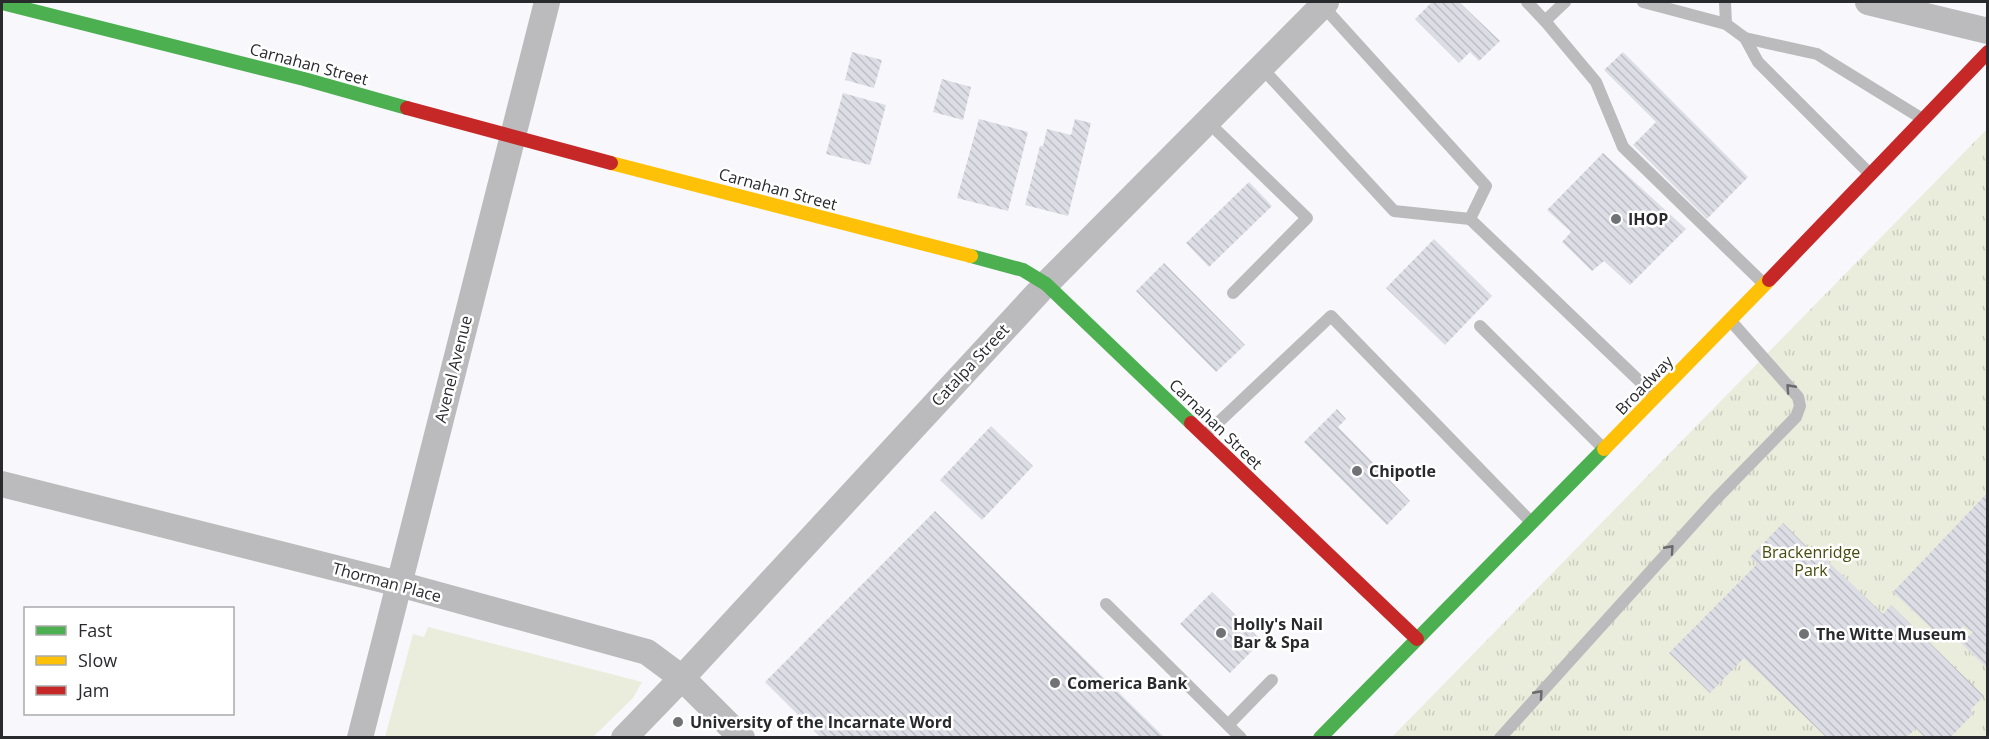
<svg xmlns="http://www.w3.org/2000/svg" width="1989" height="739" viewBox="0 0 1989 739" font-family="'Open Sans',sans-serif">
<defs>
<pattern id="park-tufts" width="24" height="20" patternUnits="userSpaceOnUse" patternTransform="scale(1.5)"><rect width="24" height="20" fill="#ebeddc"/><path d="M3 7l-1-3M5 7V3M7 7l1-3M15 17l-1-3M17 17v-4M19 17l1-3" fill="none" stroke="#cacbbd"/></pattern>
<pattern id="building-back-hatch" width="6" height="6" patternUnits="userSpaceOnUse" patternTransform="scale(1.5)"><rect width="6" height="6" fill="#dddde6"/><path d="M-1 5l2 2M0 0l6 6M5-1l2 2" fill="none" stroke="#bebec6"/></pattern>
</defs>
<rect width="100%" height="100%" fill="#f7f7fc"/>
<polygon fill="#ebeddc" points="428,627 642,682 633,698 593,737 385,737 413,634 424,637"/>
<polygon fill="url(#park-tufts)" points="1987,129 1987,737 1392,737"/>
<g fill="url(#building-back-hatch)">
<polygon points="1432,2 1459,2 1500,41 1479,61 1470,52 1459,63 1415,19"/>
<polygon points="852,52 882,60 874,88 845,80"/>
<polygon points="1623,52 1748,177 1707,219 1633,145 1656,122 1604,70"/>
<polygon points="942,79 971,87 963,120 933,112"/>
<polygon points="843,93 886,105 870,165 826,154"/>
<polygon points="979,119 1028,132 1008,211 957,198"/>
<polygon points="1075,119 1091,123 1068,216 1025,205 1040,146 1043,146 1047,129 1071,135"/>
<polygon points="1603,153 1686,229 1630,285 1604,261 1592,271 1562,242 1571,232 1547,210"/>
<polygon points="1249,182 1272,206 1209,267 1186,243"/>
<polygon points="1434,239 1492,296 1445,345 1386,288"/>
<polygon points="1164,263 1245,345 1216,372 1136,291"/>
<polygon points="1337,409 1346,419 1338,427 1410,501 1387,525 1304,442"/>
<polygon points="991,426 1033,466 982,520 940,480"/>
<polygon points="1988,492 1988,669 1961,643 1973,632 1963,626 1947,643 1893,592"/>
<polygon points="935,511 1054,629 1165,738 821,738 765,682"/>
<polygon points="1783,523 1811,551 1814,548 1883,614 1891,605 1984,696 1970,710 1973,714 1950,738 1925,738 1916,728 1906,738 1827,738 1744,658 1710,693 1669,653 1757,564 1750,557"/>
<polygon points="1212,592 1262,641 1230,673 1180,624"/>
</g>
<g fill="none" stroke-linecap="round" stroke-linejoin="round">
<g stroke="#bbbbbd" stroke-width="12">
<polyline points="1527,2 1545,21 1565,2"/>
<polyline points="1643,2 1726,24"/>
<polyline points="1725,2 1726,24 1745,38 1758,62 1870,174"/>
<polyline points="1322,5 1486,186 1470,219 1655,396"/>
<polyline points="1545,21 1596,82 1623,147 1763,283"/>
<polyline points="1745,38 1817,54 1921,118"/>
<polyline points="1261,67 1394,211 1470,219"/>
<polyline points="1207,121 1307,218 1233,293"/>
<polyline points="1480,326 1603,448"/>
<polyline points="1205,435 1331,316 1531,522"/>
<polyline points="1106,604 1241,738"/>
<polyline points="1228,725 1272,680"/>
<polyline points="1500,738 1715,500 1796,417 1800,406 1798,397 1730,320"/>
</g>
<g stroke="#bbbbbd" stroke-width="26">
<polyline points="1868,2 1988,31"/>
<polyline points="2,484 399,584 647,652 682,678 742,738"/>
<polyline points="360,738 547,2"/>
<polyline points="624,738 682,678 1046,284 1326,2"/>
</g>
<g stroke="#4caf50" stroke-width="14">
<polyline points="2,3 304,79 407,108"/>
<polyline points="971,256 1023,270 1046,284 1191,423"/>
<polyline points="1320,738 1604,449"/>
</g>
<g stroke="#ffc107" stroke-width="14">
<polyline points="611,163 971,256"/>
<polyline points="1604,449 1769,280"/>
</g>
<g stroke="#c62828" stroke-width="14">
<polyline points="407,108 611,163"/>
<polyline points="1769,280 1988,52"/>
<polyline points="1191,423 1417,639"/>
</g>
</g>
<defs><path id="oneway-chevron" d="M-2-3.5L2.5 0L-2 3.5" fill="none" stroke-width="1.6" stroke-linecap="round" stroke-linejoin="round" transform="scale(1.5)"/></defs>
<g stroke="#6b6b6e">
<use href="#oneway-chevron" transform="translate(1790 388) rotate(-132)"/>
<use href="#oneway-chevron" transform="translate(1670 549) rotate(-48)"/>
<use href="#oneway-chevron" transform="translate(1539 694) rotate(-48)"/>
</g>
<g fill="#717275" stroke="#fff" stroke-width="2">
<circle cx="1616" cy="219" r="6"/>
<circle cx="1357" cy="471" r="6"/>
<circle cx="1221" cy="633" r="6"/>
<circle cx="1804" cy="634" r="6"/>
<circle cx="1055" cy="683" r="6"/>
<circle cx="678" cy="722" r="6"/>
</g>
<g text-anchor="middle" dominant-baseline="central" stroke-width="5" stroke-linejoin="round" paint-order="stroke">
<g font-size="16" fill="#292a2d" stroke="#fff">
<text transform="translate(309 64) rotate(15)">Carnahan Street</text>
<text transform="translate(778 189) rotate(15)">Carnahan Street</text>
<text transform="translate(970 365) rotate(-47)">Catalpa Street</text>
<text transform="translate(453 369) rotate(-76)">Avenel Avenue</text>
<text transform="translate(1644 385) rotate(-46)">Broadway</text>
<text transform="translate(1216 424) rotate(44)">Carnahan Street</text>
<text transform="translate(387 582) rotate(15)">Thorman Place</text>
</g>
<g font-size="16" font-weight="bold" fill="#292a2d" stroke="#fff" text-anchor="start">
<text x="1628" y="219">IHOP</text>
<text x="1369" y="471">Chipotle</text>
<text x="1233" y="624">Holly's Nail<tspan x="1233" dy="18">Bar &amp; Spa</tspan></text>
<text x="1816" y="634">The Witte Museum</text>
<text x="1067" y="683">Comerica Bank</text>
<text x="690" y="722">University of the Incarnate Word</text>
</g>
<g font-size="16" fill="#494b0c" stroke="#fff">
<text x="1811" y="552">Brackenridge<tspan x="1811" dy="18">Park</tspan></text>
</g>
</g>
<rect width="1989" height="739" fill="none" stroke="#292a2d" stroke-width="6"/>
<rect x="24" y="607" width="210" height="108" fill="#ffffff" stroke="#a9aaab" stroke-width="1.5"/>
<rect x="36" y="626" width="30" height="9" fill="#4caf50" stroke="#a9aaab" stroke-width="1.5"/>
<text x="78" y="637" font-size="18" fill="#292a2d">Fast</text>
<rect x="36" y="656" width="30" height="9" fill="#ffc107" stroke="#a9aaab" stroke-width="1.5"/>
<text x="78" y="667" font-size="18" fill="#292a2d">Slow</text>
<rect x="36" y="686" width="30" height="9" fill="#c62828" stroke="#a9aaab" stroke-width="1.5"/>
<text x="78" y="697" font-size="18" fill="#292a2d">Jam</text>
</svg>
